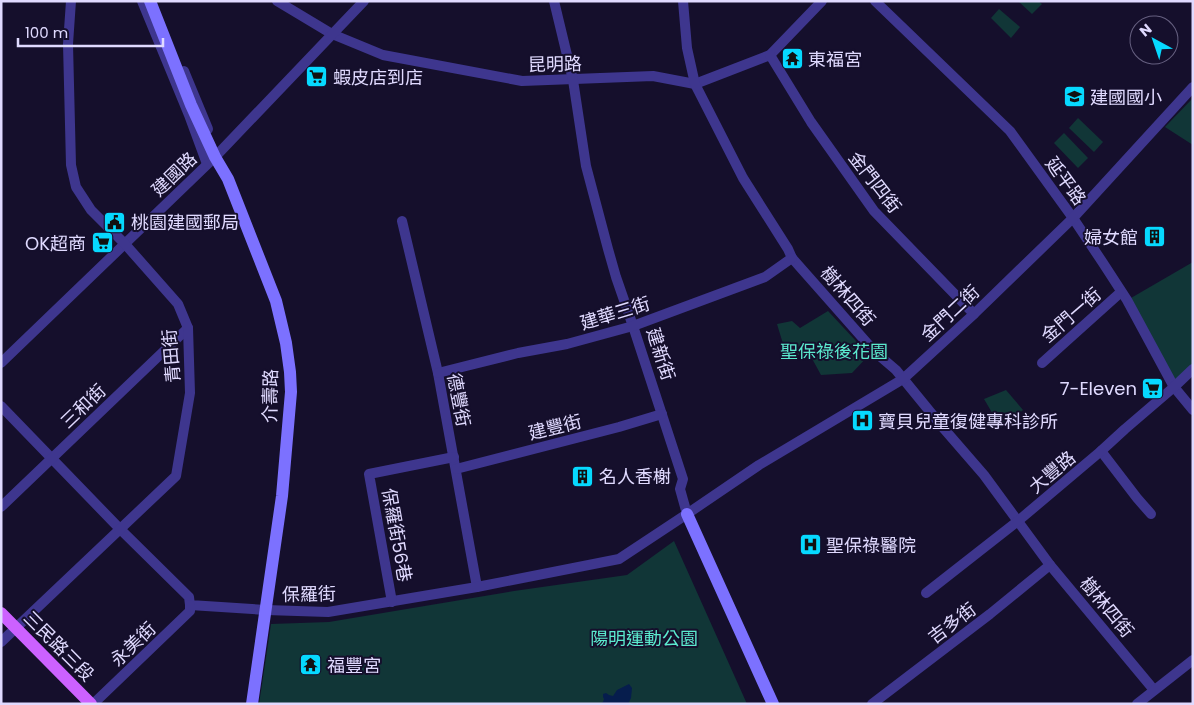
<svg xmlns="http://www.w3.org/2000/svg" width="1194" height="705" viewBox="0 0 1194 705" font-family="Poppins,'Noto Sans TC',sans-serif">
<rect width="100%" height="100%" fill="#150f2c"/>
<g fill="#113637">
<polygon points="1018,1 1038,1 1042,4 1032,14"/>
<polygon points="999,9 1020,27 1011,38 991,18"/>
<polygon points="1193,98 1193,145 1165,127"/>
<polygon points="1078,118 1103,142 1094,152 1069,128"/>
<polygon points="1064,133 1088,158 1078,168 1054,143"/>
<polygon points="1193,262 1193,366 1175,381 1131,298"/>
<polygon points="828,311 869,355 852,373 821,375 809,353 787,357 777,324 792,321 800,328"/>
<polygon points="1006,390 1023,410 1001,428 984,399"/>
<polygon points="674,541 747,704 259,704 271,624 329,622 514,591 627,575"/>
</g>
<polygon fill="#061d4d" points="629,684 632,688 631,698 628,704 600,704 603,702 604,699 603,697 603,694 606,693 609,695 613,696 617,690"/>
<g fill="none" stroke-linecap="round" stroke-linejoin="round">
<g stroke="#3e368e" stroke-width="10">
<polyline points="142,1 189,115 207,164"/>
<polyline points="277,1 332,34 383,55 522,81 653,76 695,84 770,55 822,1"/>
<polyline points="554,1 573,80 586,166 608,249 616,277 633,326 683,479 680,489 687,514"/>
<polyline points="683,1 687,48 695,84 743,178 788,249 792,258 875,352 896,370 945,430 984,475 1050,565 1154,690"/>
<polyline points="875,1 1010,131 1073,218 1103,263 1127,300 1174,387 1193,410"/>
<polyline points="770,55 811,122 874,211 974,314"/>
<polyline points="184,71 208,129"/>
<polyline points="402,221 438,373 477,587"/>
<polyline points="1,363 215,157 364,1"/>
<polyline points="1042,363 1121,292"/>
<polyline points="438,373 518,353 567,344 633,326 765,277 792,258"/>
<polyline points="1,406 120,529 189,597 190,605 266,610 328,612 477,587 619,559 687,514 759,465 903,379 974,314 1073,218 1193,87"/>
<polyline points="1101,451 1137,498 1151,514"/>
<polyline points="456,469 619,427 662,414"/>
<polyline points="1,507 188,328"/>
<polyline points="926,593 1018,521 1101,451 1125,429 1174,387 1193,369"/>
<polyline points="392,602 369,474 454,457"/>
<polyline points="1,642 176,476 190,393 188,328 178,304 125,244 91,210 76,187 71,165 68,44 71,1"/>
<polyline points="93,704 190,611 190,605"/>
<polyline points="872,704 990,614 1050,565"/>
<polyline points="1137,704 1193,660"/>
</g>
<g stroke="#7c71ff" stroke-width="12">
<polyline points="150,1 191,105 215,157 228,179 276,301 286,343 290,372 291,392 282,496 252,704"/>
<polyline points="687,514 773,704"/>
</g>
<polyline stroke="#cc61ff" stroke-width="12" points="1,613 91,704"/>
</g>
<defs>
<symbol id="temple-square" viewBox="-11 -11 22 22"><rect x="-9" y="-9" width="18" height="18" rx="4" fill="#06d9ff" stroke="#150f2c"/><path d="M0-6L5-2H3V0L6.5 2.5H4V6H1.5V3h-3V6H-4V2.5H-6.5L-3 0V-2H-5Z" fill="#111"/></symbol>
<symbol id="supermarket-square" viewBox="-11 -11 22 22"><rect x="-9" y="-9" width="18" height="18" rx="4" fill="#06d9ff" stroke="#150f2c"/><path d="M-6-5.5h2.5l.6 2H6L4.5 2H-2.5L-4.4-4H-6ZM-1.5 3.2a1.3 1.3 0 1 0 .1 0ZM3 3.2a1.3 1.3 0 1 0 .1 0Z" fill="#111"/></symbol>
<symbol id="school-square" viewBox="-11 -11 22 22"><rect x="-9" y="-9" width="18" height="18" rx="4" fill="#06d9ff" stroke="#150f2c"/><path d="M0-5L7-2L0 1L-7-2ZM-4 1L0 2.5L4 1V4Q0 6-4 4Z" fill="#111"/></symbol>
<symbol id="civic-square" viewBox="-11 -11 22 22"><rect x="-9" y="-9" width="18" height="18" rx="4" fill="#06d9ff" stroke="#150f2c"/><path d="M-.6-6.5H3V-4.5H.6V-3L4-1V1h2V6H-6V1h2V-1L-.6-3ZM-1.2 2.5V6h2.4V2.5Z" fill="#111"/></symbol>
<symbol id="building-square" viewBox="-11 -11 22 22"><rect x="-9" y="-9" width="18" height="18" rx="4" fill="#06d9ff" stroke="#150f2c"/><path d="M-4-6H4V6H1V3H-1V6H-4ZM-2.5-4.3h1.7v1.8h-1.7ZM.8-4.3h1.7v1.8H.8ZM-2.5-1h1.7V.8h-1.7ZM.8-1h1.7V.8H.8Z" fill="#111"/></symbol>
<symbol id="hospital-square" viewBox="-11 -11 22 22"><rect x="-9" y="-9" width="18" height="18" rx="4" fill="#06d9ff" stroke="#150f2c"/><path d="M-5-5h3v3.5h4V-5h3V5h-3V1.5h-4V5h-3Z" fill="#111"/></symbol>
</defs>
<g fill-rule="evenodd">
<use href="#temple-square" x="780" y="46" width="25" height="25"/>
<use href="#supermarket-square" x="304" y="64" width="25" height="25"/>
<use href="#school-square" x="1062" y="84" width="25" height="25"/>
<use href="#civic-square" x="102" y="210" width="25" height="25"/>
<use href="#building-square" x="1142" y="224" width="25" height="25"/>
<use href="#supermarket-square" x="90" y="230" width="25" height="25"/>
<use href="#supermarket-square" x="1140" y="376" width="25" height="25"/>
<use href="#hospital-square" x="850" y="408" width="25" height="25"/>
<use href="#building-square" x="570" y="464" width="25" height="25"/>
<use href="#hospital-square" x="798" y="532" width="25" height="25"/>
<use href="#temple-square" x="298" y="652" width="25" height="25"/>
</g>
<g text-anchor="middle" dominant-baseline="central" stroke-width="4" stroke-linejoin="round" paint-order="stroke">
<g font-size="18" fill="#e0daff" stroke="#150f2c" text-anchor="start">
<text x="808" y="59">東福宮</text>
<text x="333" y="77">蝦皮店到店</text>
<text x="1090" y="97">建國國小</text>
<text x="131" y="222">桃園建國郵局</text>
<text x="1138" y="237" text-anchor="end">婦女館</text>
<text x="86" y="243" text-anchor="end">OK超商</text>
<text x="1137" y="388" text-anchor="end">7-Eleven</text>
<text x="878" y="421">寶貝兒童復健專科診所</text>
<text x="599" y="476">名人香榭</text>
<text x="826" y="545">聖保祿醫院</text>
<text x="327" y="665">福豐宮</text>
</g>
<g font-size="18" fill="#e0daff" stroke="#150f2c">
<text transform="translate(555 64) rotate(-1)">昆明路</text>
<text transform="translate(174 174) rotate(-44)">建國路</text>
<text transform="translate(1066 181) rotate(54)">延平路</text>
<text transform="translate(875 182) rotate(52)">金門四街</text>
<text transform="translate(848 296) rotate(49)">樹林四街</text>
<text transform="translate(615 313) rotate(-17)">建華三街</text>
<text transform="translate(950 313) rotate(-43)">金門二街</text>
<text transform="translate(1071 315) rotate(-41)">金門一街</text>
<text transform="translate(661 354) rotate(72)">建新街</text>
<text transform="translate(171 356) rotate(-95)">青田街</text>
<text transform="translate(270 396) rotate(-89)">介壽路</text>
<text transform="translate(459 400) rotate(79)">德豐街</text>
<text transform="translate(83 406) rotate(-44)">三和街</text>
<text transform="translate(555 427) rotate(-14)">建豐街</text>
<text transform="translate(1052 472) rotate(-40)">大豐路</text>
<text transform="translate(397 535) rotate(80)">保羅街56巷</text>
<text transform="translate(309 594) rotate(-1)">保羅街</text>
<text transform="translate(1107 607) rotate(50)">樹林四街</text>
<text transform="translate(952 623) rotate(-37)">吉多街</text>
<text transform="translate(133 644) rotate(-44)">永美街</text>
<text transform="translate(59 646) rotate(45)">三民路三段</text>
</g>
<g font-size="18" fill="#5beace" stroke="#150f2c">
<text x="834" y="351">聖保祿後花園</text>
<text x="644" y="638">陽明運動公園</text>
</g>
</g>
<rect width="1194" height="705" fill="none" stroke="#e0daff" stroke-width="5"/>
<g transform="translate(1154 40) rotate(320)"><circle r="24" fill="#150f2c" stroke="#666080"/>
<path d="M0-4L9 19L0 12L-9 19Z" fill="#06d9ff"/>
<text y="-8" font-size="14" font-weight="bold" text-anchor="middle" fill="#e0daff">N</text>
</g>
<path d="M18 38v8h145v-8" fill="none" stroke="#e0daff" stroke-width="2.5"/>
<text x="25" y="38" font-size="15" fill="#e0daff" stroke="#150f2c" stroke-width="4" paint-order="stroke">100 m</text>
</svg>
